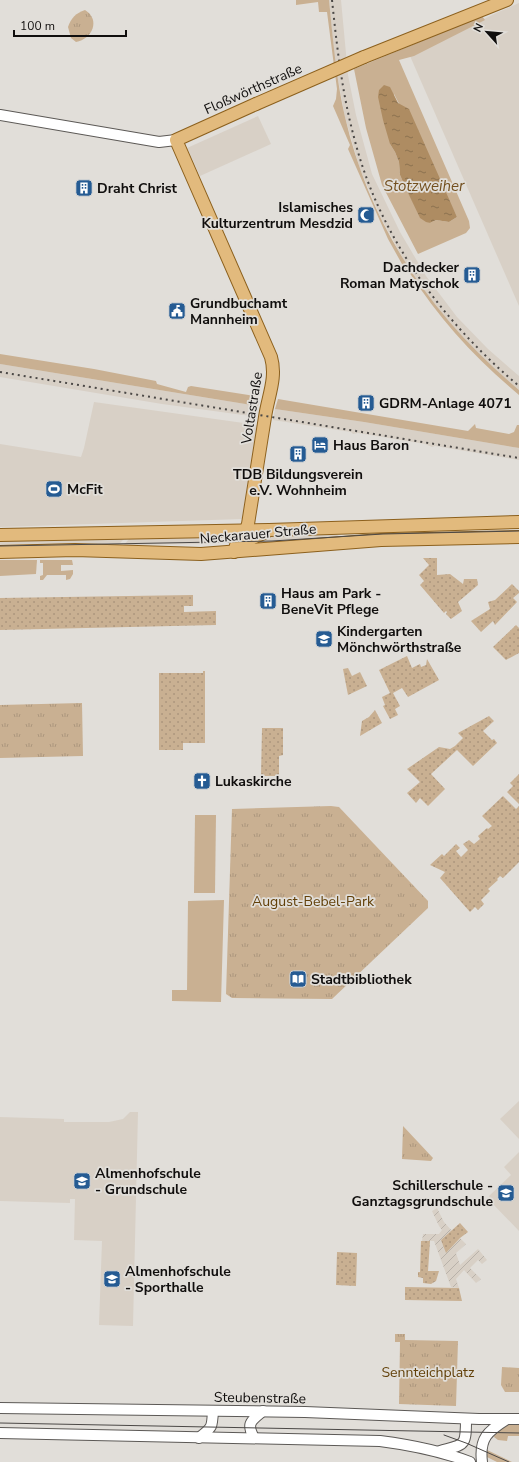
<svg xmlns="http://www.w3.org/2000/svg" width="519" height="1462" viewBox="0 0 519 1462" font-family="'Nunito Sans',sans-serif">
<defs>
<pattern id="industrial-furrows" width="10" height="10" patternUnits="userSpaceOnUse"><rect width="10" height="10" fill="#d8d0c6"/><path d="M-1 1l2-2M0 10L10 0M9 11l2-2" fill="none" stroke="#b8b1a9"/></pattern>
<pattern id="park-tufts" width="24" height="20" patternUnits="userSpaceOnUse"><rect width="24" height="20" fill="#c9b092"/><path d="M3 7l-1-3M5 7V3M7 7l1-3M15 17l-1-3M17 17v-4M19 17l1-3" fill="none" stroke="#ac967d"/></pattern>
<pattern id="garden-dots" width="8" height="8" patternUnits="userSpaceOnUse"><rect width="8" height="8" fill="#c9b092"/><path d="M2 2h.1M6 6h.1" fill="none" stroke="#ac967d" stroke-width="1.8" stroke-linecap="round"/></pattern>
<pattern id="water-ripples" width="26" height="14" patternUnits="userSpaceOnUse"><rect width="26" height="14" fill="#ae8c62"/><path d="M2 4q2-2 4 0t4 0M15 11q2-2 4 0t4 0" fill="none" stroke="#8c714f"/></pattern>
</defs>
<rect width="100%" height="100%" fill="#e1ded9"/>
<g fill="#d8d0c6">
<polygon points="329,0 341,0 348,75 356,115 372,174 400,232 426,276 457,317 488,349 519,376 519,390 485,361 451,324 434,305 405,262 381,218 360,169 345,117 335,63"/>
<polygon points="519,3 519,306 410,56 494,14"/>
<polygon points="258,116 271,144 200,176 187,148"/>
<polygon points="0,364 258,406 257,417 162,404 0,377"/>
<polygon points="94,402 257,425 242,519 0,527 0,444 81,457 84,448"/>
<polygon points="275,409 364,422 519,448 519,460 435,446 432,447 425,444 358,433 353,434 351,432 273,420"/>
<polygon points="320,533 334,533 342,538 256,544 252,540 257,538"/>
<polygon points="212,538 208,544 124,545 129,539"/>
<polygon points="124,539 118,545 0,547 0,541"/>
<polygon points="519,1101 519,1139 500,1119"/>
<polygon points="130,1112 138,1112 133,1326 99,1325 102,1241 74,1240 75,1199 70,1199 70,1203 0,1201 0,1117 64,1119 64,1122 109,1122 123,1119"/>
<polygon points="519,1152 519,1231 490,1201 491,1199 489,1196 511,1175 504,1167"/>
</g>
<polygon fill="url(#industrial-furrows)" points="437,1208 444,1222 452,1231 441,1240 446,1252 460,1238 466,1244 456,1253 460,1265 478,1249 487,1260 482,1264 478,1260 470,1268 481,1279 476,1283 464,1270 456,1279 459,1288 451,1287 434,1241 422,1241 423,1234 439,1234 442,1230 439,1226 432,1211"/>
<g fill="#c9b092" fill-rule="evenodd">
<path d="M296,0H329C333,39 336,78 345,117C371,229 432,317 519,390V395C475,358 440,320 409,272L407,273L388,239L348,149L350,145L333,106L336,99L337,89L327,12H319L318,2L296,5Z"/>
<path d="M482,16L485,20L414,56L399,60L469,221L470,228L466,233L418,254L382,185L366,128L354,69ZM394,94L457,217L449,222L436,220L430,223L420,217L400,175L399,162L395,152L390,144Z"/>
<polygon points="0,354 94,369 156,381 157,384 186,392 188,387 191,386 255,396 259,401 258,406 0,364"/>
<polygon points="278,399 468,431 475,424 476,428 509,434 514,432 517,425 519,425 519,448 364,422 275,409"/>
<polygon points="0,560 37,560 36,574 0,576"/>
<polygon points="40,560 72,560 73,565 61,565 61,571 73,570 73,574 70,579 66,580 66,575 47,575 43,580 40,580 40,576 43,575 43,563 40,563"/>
<polygon points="195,815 216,815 215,893 194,893"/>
<polygon points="224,900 221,1002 172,1001 172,990 187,990 188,901"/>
<polygon points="506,1423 519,1423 519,1436 508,1436 507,1441 498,1440 494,1437 495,1431"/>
<polygon points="485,1449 512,1462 497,1462 485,1456"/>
</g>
<g fill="url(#park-tufts)">
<path d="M85,10C101,20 92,39 76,42L71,38L68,27C71,18 76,13 85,10Z"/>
<polygon points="82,703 83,756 0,758 0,705"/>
<polygon points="331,806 339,807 428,901 428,908 332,999 232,998 226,994 232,809"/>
<polygon points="403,1126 433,1158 431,1161 402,1159"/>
<polygon points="395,1334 405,1334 405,1340 458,1341 456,1406 399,1404 400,1342 395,1342"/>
<polygon points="502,1367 519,1368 519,1392 505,1392 501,1385"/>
</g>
<g fill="url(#garden-dots)">
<polygon points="423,558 437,558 437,575 450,574 463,584 464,579 477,579 478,585 458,602 462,611 451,619 446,614 447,612 446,611 444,613 420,585 424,581 419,575 429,565"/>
<polygon points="512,584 519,591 519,593 513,598 517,602 495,625 493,621 481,632 471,621 490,609 488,602 495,600"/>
<polygon points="193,595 193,606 184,606 184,612 216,611 216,625 0,630 0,598"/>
<polygon points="516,625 519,628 519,653 506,660 493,647"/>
<polygon points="407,656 412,668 420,664 421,667 426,665 427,659 439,680 408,697 402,688 393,693 400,706 395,709 398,715 390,719 383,706 385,705 382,697 390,693 379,670"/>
<polygon points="348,668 352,676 360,672 367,686 348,695 343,669"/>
<polygon points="203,671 205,671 205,743 183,743 183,750 159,750 159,673 203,673"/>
<polygon points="375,710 382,723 360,736 362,721 369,717"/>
<polygon points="489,716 494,721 483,731 492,740 494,739 497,743 473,766 457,750 431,774 445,789 428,806 420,798 416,803 407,793 420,782 407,769 439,747 450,749 455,746 463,738 458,733"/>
<polygon points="262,728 283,728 283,755 279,756 279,776 261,776"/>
<polygon points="519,774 519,804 507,792 513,786 510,783"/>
<polygon points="503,796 516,809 519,806 519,862 503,878 500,876 497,879 498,880 488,889 490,891 481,900 484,904 478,910 475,907 470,912 440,878 445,872 430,865 442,854 444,856 456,844 460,848 456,851 461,857 468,850 463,844 469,840 474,844 480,839 478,836 487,828 488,829 492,826 482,816"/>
<polygon points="460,1223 468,1232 460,1238 446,1253 441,1240"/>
<polygon points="421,1241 430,1241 428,1271 439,1271 436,1281 431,1284 423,1283 423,1278 418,1277 418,1272 420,1272"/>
<polygon points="337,1252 357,1253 356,1286 336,1285"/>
<polygon points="405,1287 459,1288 462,1301 405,1300"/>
</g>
<polygon fill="url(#water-ripples)" points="384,85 390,87 398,103 409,109 457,217 449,222 436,220 430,223 426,222 420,218 409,195 400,175 399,162 395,152 390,144 383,120 378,97 379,90"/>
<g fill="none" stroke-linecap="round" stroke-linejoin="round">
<defs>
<g id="minor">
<polyline points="0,115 159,142 176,140"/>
<polyline points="0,1408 305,1412 479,1419 519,1419"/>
<path d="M0,1433L380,1441C411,1445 441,1451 470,1462"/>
<path d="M199,1438C212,1427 212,1429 213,1411"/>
<path d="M254,1438C246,1423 251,1421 263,1411"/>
<path d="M440,1451C465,1444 466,1447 466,1419"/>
<path d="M482,1462C479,1438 488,1431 507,1419"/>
</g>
<g id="major">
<polyline points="364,57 507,0"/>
<polyline points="0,535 269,530 519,522"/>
<polyline points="235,551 244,542 266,532"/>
<polyline points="0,552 75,550 201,554 381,540 519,537"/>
<path d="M234,552L238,539L246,530L248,524C254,488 259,453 265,417C268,396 277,378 271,357L176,140L256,104"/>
</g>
</defs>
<use href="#minor" stroke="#5c5956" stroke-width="12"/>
<use href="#major" stroke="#8c601d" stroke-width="14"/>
<use href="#minor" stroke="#fff" stroke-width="10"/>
<use href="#major" stroke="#e2ba7d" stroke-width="12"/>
<g stroke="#4b4846" stroke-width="1">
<polyline points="0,546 272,541 383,534 519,531"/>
<polyline points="0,1423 519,1433"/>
<polyline points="444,1435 466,1443 509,1462"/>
</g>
<g stroke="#4b4846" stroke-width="2" stroke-dasharray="2 4" stroke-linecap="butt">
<path d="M332,0C337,47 342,94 355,141C380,238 443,322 519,386"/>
<polyline points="0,372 519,458"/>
</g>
<defs>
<polyline id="major-bridge" points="256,104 364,57"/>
</defs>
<use href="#major-bridge" stroke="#8c601d" stroke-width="14" stroke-linecap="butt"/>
<use href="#major-bridge" stroke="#e2ba7d" stroke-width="12"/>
</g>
<defs>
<symbol id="building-square" viewBox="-11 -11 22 22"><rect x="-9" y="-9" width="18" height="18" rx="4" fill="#255b93" stroke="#e1ded9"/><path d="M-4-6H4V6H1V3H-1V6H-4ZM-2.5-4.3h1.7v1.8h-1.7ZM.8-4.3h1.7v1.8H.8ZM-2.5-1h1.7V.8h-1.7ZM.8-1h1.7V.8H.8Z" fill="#fff"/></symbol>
<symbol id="mosque-square" viewBox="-11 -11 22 22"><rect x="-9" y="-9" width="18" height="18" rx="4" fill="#255b93" stroke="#e1ded9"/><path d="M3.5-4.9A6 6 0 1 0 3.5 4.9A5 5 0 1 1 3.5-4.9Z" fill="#fff"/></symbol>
<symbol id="civic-square" viewBox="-11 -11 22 22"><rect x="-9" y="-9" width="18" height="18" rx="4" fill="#255b93" stroke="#e1ded9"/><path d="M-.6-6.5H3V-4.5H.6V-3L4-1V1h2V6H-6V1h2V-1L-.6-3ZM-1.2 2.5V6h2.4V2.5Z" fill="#fff"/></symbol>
<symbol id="hotel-square" viewBox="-11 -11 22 22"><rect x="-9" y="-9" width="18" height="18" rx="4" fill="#255b93" stroke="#e1ded9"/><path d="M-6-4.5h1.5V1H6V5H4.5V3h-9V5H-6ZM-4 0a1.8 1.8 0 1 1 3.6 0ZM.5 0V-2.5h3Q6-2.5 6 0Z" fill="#fff"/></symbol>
<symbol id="stadium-square" viewBox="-11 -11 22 22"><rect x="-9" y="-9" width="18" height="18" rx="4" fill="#255b93" stroke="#e1ded9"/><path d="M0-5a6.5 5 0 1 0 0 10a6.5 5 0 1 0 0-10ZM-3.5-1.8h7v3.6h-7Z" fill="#fff"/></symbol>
<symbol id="school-square" viewBox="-11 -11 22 22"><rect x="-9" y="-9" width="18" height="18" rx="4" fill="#255b93" stroke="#e1ded9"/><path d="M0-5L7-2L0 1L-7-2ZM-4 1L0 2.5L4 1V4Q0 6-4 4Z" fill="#fff"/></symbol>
<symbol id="church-square" viewBox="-11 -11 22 22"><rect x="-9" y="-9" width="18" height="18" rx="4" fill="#255b93" stroke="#e1ded9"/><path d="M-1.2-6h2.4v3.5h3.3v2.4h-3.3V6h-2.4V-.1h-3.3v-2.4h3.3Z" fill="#fff"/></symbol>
<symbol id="library-square" viewBox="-11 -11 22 22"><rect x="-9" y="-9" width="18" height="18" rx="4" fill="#255b93" stroke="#e1ded9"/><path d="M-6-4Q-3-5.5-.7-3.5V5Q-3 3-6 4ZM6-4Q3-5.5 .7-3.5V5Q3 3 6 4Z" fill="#fff"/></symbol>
</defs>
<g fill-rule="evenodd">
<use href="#building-square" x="74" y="178" width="20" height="20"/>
<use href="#mosque-square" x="356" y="205" width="20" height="20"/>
<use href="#building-square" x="462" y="265" width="20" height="20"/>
<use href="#civic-square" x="167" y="301" width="20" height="20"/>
<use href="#building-square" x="356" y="393" width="20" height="20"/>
<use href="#hotel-square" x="310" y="435" width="20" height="20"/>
<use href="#building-square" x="288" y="444" width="20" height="20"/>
<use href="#stadium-square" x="44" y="479" width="20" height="20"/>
<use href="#building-square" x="258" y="591" width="20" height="20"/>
<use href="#school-square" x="314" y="629" width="20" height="20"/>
<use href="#church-square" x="192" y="771" width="20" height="20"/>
<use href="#library-square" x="288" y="969" width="20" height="20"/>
<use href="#school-square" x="72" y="1171" width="20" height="20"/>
<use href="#school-square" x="496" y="1183" width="20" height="20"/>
<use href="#school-square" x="102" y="1269" width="20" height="20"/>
</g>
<g text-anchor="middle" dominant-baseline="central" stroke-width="3.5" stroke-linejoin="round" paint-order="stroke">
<g font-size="14" fill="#100e0d" stroke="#e1ded9">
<text transform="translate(253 89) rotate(-24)">Floßwörthstraße</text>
<text transform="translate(252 408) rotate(-81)">Voltastraße</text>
<text transform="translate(258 534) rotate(-5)">Neckarauer Straße</text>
<text transform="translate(260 1398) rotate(1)">Steubenstraße</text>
</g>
<g font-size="14" font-weight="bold" fill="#100e0d" stroke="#e1ded9" text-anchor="start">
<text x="97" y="188">Draht Christ</text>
<text x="353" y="207" text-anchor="end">Islamisches<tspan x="353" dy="16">Kulturzentrum Mesdzid</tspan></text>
<text x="459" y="267" text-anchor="end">Dachdecker<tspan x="459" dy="16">Roman Matyschok</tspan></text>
<text x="190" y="303">Grundbuchamt<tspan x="190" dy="16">Mannheim</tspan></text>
<text x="379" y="403">GDRM-Anlage 4071</text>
<text x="333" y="445">Haus Baron</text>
<text x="298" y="474" text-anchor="middle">TDB Bildungsverein<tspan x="298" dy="16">e.V. Wohnheim</tspan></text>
<text x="67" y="489">McFit</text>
<text x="281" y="593">Haus am Park -<tspan x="281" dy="16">BeneVit Pflege</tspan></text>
<text x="337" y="631">Kindergarten<tspan x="337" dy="16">Mönchwörthstraße</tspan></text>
<text x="215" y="781">Lukaskirche</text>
<text x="311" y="979">Stadtbibliothek</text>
<text x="95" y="1173">Almenhofschule<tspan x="95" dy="16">- Grundschule</tspan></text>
<text x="493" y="1185" text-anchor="end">Schillerschule -<tspan x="493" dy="16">Ganztagsgrundschule</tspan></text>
<text x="125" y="1271">Almenhofschule<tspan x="125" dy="16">- Sporthalle</tspan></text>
</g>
<g font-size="14" fill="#624009" stroke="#e1ded9">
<text x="313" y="901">August-Bebel-Park</text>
<text x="428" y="1372">Sennteichplatz</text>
</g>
<g font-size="15" font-style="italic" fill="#734f1e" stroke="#e1ded9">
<text x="424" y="186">Stotzweiher</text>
</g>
</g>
<g transform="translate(487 32) rotate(297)" stroke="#e1ded9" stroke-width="3" paint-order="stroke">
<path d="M0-3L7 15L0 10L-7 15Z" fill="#100e0d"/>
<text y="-6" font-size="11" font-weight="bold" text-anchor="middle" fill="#100e0d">N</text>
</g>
<path d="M14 30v6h112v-6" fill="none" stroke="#100e0d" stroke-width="2"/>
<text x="20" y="30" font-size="12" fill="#100e0d" stroke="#e1ded9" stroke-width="3" paint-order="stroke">100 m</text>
</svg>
